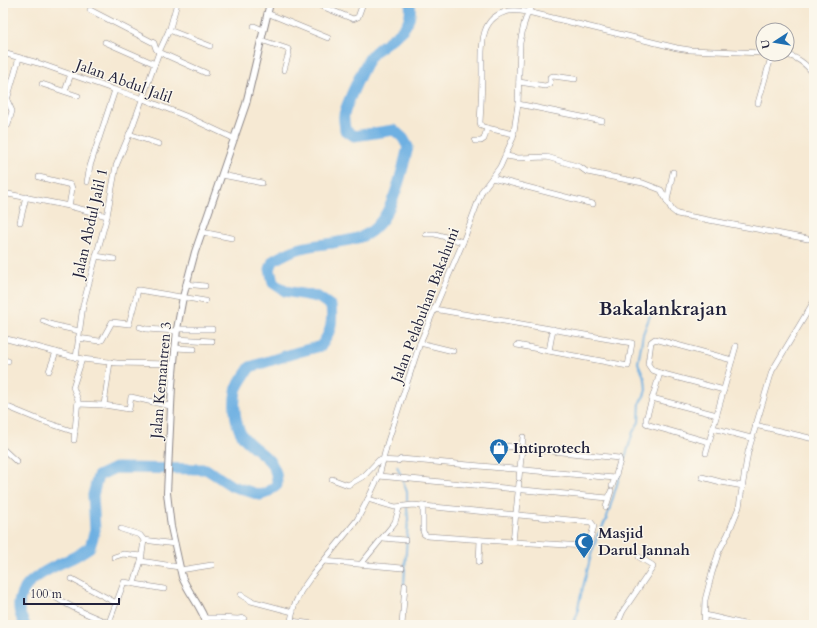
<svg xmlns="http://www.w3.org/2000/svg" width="817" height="628" viewBox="0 0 817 628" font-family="Cardo,serif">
<rect width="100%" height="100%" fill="#fbf7ec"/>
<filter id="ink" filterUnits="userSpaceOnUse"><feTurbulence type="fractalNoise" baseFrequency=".025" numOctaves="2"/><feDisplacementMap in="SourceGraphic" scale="8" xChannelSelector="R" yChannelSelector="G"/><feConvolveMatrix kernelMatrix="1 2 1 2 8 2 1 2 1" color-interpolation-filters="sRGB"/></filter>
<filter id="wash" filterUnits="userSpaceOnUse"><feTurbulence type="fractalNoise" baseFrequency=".012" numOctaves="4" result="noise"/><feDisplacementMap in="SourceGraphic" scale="16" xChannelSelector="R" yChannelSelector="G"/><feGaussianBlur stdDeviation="0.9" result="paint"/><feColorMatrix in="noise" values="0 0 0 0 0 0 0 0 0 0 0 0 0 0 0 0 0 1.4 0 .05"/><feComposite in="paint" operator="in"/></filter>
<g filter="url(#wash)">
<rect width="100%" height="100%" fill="#f6e9d3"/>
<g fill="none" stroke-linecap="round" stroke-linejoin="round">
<g stroke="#6eb0e2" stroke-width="2">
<polyline points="397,466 401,476"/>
<polyline points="403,481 407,492 407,501"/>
<polyline points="404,585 408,519 407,508"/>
<polyline points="573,625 578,612 578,607 591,555 598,534 601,530 607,517 633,432 639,422 640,402 644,396 646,390 645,379 638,363 643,334 651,313"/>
</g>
<path stroke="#6eb0e2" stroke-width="11" d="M25,625C23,620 19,614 19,608C17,580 54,567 74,557C80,554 85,550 90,547L95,530L93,495L98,476L115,468L206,469L232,486L260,495L266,493L277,485C278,459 260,455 245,439C235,429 233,405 236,391C238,383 246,374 250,367L298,352L321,346C331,332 333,323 331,306L318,297L285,291L273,283L270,269L273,261C295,247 308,246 333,243C342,241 354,240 363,236C392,224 401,174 408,147L403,138L394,130L354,136L345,130C345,125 343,119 344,115C346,105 365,63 371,56C387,37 414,34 410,3"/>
</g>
</g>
<g filter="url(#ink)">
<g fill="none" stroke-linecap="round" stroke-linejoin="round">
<defs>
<g id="minor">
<polyline points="314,3 353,19 358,17 363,3"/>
<polyline points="90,10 154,43 156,49 159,52 206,73"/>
<polyline points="267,13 328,38"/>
<polyline points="254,26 263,30"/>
<polyline points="169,30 210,46"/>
<polyline points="261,40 288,49 289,52 284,70"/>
<polyline points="105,42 155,64"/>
<polyline points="3,53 38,63 115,90 143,99 188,117 235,139"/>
<path d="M781,54C795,55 807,64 814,75"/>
<polyline points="519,82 545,86 550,84 550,77 553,76 575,79"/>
<polyline points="42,84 78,96"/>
<polyline points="65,91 71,74"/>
<polyline points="758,103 772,54"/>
<polyline points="518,104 602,121"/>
<polyline points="8,125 12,111 7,100 19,58"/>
<path d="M487,128L481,126L480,122C481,105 482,89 482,72C482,48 478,17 509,11C515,10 522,11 528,12L677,48L690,50L763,53"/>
<polyline points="129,134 159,144"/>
<polyline points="475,141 481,141 484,139 487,128 514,134"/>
<polyline points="506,156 518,158 547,157 580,167 587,172 643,183 661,190 672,210 677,214 808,239"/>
<polyline points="222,175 262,183"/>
<polyline points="39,177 71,185 72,189 69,206"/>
<polyline points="492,178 593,204"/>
<polyline points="87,182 90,166 115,90"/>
<polyline points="3,193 69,206 107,216"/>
<polyline points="667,201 673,172"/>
<polyline points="20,222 26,197"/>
<polyline points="202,232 232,238"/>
<polyline points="426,234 435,234 463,242"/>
<polyline points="96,256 114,259"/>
<polyline points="186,284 205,286"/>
<polyline points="434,309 632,343 628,366 517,345"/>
<polyline points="43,321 53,325 79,331"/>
<polyline points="140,327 146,329 177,331"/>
<polyline points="177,329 212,329"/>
<polyline points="3,338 82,359 117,363 173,364"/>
<polyline points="78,338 99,341 102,340 112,322 129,324 138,290 139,290 205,301"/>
<polyline points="176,339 212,341"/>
<polyline points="420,343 453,351"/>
<polyline points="175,348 194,349"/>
<polyline points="549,351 553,329"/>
<polyline points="76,358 83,305 107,216 116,166 132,128 159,52 170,28 177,3"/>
<polyline points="3,360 8,361"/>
<polyline points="49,371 56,352"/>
<polyline points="660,373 724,390"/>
<polyline points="652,398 717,415"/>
<polyline points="78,404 104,405 129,409 131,397 170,406"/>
<polyline points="3,405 42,421 75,432"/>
<polyline points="104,405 110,362"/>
<polyline points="755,425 814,439"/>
<polyline points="713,428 751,438"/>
<polyline points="74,440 78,400 73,387 82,359"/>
<polyline points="709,442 649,425 646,423 646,419 660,373 652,370 648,364 651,342 655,339 732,360"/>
<polyline points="505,446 522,448 523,437"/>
<polyline points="3,449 17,462"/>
<polyline points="706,453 736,346"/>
<polyline points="379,476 608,498"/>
<polyline points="702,477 721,482 743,486"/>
<polyline points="519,478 522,448 619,458 620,461 615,478"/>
<polyline points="332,479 348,485 364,476 379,460 398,461 401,459 615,478 612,486"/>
<polyline points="368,499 395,507 413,505 591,522 594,526 589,543 586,546 513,542"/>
<polyline points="423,506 423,531 424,534 427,536 513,542 519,483"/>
<polyline points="606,507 611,491"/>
<polyline points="121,529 140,535 144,540"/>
<polyline points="383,538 405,540"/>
<polyline points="114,557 123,554 141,556"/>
<polyline points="141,561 179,567"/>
<polyline points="324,561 402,568"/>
<polyline points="479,562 480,540"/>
<polyline points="361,564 392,526 395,522 399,508"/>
<polyline points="180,570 212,565"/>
<polyline points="72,579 116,603"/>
<polyline points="134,583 141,561 144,540 175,544"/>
<path d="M49,593C67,606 88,615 109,623"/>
<polyline points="241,595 251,601 293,612"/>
<polyline points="705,615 748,625"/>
<polyline points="205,618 220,618 238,619 244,618"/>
<polyline points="291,621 321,625"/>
<polyline points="108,625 124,582 164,589"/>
<polyline points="290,625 294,606 301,591 313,574 357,520 368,499 379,476 387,444 420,343 463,242 482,191 500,167 513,138 518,104 520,43 524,24 528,12 535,3"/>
<polyline points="402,625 405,585"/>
<polyline points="617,625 623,611 653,567 652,565 639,557"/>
<polyline points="640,625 641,622"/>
<polyline points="704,625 705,600 712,573 719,551 728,534 739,507 748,452 772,371 814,301"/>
</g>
<path id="tertiary" d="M207,625C202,607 189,594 182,577L171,527L167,493L172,385L177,329L183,297L195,252L246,104L270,3"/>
</defs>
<use href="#minor" stroke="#8c8687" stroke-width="6"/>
<use href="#tertiary" stroke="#8c8687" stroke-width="8"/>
<use href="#minor" stroke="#fff" stroke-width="5"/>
<use href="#tertiary" stroke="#fff" stroke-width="6"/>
</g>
</g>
<defs>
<symbol id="shop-pin" viewBox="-11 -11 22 30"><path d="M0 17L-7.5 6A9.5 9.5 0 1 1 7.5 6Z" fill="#1f6fb2" stroke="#fbf7ec"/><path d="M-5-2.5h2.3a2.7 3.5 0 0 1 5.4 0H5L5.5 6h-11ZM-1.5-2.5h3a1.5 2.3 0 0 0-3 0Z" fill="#fff"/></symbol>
<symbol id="mosque-pin" viewBox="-11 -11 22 30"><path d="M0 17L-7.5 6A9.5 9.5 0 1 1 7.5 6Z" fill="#1f6fb2" stroke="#fbf7ec"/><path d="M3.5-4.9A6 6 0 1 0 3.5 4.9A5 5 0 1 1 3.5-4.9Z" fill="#fff"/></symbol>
</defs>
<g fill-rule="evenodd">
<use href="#shop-pin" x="488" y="437" width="22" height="30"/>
<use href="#mosque-pin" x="573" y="531" width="22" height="30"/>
</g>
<g text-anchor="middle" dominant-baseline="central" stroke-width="3" stroke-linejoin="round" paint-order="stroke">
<g font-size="15" fill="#22223b" stroke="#fbf7ec">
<text transform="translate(124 81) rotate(20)">Jalan Abdul Jalil</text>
<text transform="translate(90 223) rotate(-77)">Jalan Abdul Jalil 1</text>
<text transform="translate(425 305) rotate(-69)">Jalan Pelabuhan Bakahuni</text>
<text transform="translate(161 380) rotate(-85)">Jalan Kemantren 3</text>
</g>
<g font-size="15" font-weight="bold" fill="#22223b" stroke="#fbf7ec" text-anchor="start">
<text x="513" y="448">Intiprotech</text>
<text x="598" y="533">Masjid<tspan x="598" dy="17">Darul Jannah</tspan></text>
</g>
<g font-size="19" font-weight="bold" fill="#22223b" stroke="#fbf7ec">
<text x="663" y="309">Bakalankrajan</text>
</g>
</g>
<rect width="817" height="628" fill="none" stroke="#fbf7ec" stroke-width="16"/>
<g transform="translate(775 42) rotate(258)"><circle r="19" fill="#fbf7ec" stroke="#a4a2a5"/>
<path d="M0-3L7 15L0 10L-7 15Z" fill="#1f6fb2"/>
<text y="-6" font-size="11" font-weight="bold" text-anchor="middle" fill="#22223b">U</text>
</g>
<path d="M24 598v6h95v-6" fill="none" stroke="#22223b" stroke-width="2"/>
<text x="30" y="598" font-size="12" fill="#22223b" stroke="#fbf7ec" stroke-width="3" paint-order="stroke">100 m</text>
</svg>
